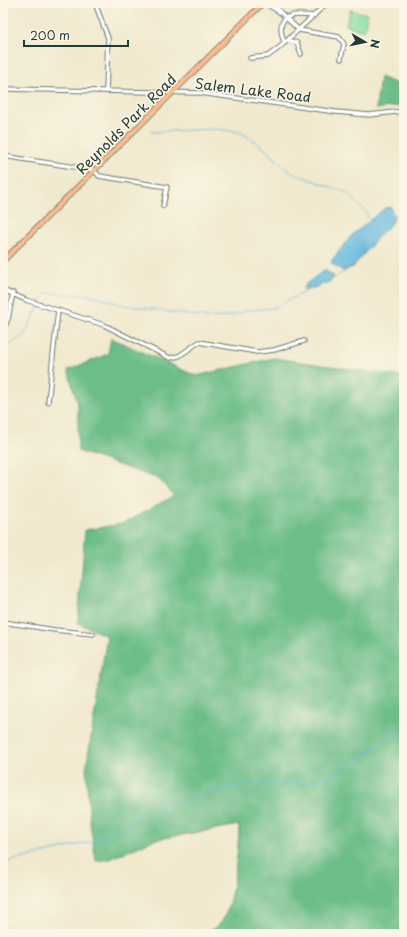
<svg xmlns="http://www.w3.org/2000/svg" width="407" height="937" viewBox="0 0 407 937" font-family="'Playpen Sans',sans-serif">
<rect width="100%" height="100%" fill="#fcf5e5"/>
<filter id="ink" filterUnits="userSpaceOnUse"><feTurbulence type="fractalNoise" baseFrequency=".025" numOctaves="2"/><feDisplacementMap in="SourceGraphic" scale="8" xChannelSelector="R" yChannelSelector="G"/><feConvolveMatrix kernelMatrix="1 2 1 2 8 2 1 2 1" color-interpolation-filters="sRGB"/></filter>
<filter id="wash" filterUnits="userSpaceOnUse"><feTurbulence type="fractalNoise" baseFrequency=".012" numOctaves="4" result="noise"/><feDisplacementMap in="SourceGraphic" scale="16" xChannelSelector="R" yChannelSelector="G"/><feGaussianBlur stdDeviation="0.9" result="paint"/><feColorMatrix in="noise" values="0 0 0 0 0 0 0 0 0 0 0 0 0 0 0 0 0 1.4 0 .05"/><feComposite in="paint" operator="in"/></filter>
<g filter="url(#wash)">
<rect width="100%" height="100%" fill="#f0e9ce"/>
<polygon fill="#85dea3" stroke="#528e6c" points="350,10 368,14 364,31 346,26"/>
<g fill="#6cbd89" stroke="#467d5e">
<polygon points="380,77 404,87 404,105 376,109"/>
<path d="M111,338L196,376L274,358L404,377V934H192C201,932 213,931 220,924C233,911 239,843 239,825L153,840L110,859L96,861L90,823L86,769L107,636L78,623L85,530L122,524L174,496L159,479L78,451V405L68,370L108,354Z"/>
</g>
<g fill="#60b8dd" stroke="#407a88">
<polygon points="391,207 394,218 392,223 378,237 353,267 343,271 331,263 333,259 352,235 385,208"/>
<polygon points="325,270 334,276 331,281 312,289 303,289 307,283"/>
</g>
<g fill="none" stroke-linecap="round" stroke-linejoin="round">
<g stroke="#60b8dd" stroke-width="1">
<polyline points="151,132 216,129 240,132 258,143 290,172 347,193 366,212 370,220"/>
<polyline points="393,217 404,209"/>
<polyline points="333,279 347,270"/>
<polyline points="40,303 47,293 95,296 119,304 209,318 232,316 248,310 273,308 313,288"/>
<polyline points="3,354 8,346 24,335 39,306"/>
<polyline points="3,863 90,842 117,830 144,814 193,796 254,784 310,782 327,777 364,757 389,736 404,732"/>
</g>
</g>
</g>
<g filter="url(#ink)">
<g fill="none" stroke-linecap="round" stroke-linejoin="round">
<defs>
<g id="minor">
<polyline points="95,3 108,38 106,91"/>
<polyline points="265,3 281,13 299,30 339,37 344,44 341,59"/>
<polyline points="274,3 280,12"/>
<polyline points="151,5 159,3"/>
<polyline points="288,40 297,43 301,54"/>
<path d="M285,43C282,38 281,33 281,27C283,11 302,15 314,16"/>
<polyline points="250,58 268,56 280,47 327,3"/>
<polyline points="3,89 200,93 336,112 369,115 404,111"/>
<polyline points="3,156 94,170 99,176 167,187 163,206"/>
<polyline points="3,290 26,300 104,325 170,358 179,356 199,342 257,352 274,350 304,341"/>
<polyline points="3,330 8,319 13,293"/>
<polyline points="48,402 58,310"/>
<polyline points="3,622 55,630 93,634"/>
</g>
<polyline id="major" points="3,261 263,3"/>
</defs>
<use href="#minor" stroke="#68796a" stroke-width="5.5"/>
<use href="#major" stroke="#68796a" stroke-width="6"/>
<use href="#minor" stroke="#fff" stroke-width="3.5"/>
<use href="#major" stroke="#fbbb8d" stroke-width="4.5"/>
</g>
</g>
<g text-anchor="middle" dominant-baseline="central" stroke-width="3.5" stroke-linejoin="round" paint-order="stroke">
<g font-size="14" fill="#1f3d34" stroke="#fcf5e5">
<text transform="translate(253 90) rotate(7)">Salem Lake Road</text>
<text transform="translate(126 124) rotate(-45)">Reynolds Park Road</text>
</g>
</g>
<rect width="407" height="937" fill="none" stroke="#fcf5e5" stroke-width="16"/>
<g transform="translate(365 42) rotate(99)" stroke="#fcf5e5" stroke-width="3" paint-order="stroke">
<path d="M0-3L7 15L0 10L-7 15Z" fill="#1f3d34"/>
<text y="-6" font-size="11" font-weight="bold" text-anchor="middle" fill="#1f3d34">N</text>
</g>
<path d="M24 40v6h104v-6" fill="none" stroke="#1f3d34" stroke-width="2"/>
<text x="30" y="40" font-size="12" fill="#1f3d34" stroke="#fcf5e5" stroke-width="3" paint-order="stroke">200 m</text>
</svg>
